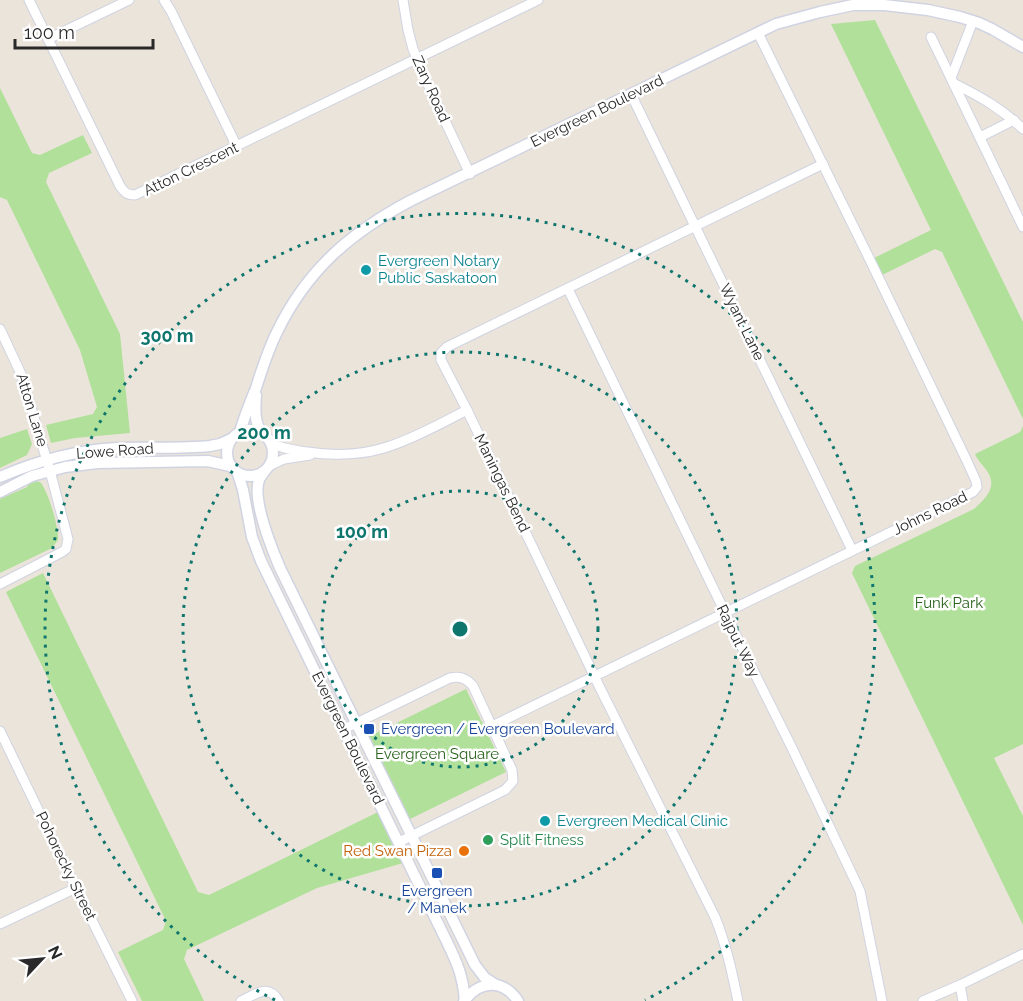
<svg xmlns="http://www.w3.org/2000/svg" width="1023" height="1001" viewBox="0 0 1023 1001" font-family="Raleway,sans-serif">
<rect width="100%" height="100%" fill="#ebe4db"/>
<g fill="#b0e099">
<polygon points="875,20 1023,322 1023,419 942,252 935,249 878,277 870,260 931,230 831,24"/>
<polygon points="0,88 32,153 40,155 83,135 92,153 49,173 46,182 120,334 130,433 75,438 51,443 46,425 93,414 97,407 80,350 7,200 0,197"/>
<path d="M1023,426V744L994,758L1023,816V925L852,573L855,566L974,509C986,498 998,487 987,471C983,465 978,461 975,454L1020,432Z"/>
<polygon points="27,429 32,444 27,455 0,468 0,438"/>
<path d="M34,481L40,482C48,490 59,528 58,540L52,548L0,573V499L27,487L29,484Z"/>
<polygon points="43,573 198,892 209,895 378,812 403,863 317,888 187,950 184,959 204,1001 142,1001 118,952 163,930 166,921 6,592"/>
<polygon points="466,689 506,772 408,820 368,737"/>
</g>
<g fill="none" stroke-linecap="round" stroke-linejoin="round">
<defs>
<g id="minor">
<path d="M29,0L120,186C124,192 127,195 135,195L538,0"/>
<polyline points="164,0 171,11 237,147"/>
<polyline points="403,0 408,30 413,49 423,74 470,174"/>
<polyline points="931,37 1023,227"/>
<polyline points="48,39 129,0"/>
<polyline points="951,78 973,21"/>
<path d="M955,84C981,97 1002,109 1023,129"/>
<polyline points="631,94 852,550"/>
<polyline points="980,137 1014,120"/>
<polyline points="568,289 752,668 792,748 860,891 882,1001"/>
<polyline points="0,329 21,374 50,471 68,539 66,549 62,552 0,584"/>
<path d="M271,443C282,449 294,450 307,452C334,456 365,455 390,446C417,437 442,423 467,410"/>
<polyline points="269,466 284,459 310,455"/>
<polyline points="492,726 973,492 977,487 976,481 966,459 870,260 758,33"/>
<path d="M344,729L450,678C460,676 466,678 473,686L512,770L513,781L505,790L399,842"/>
<polyline points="0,731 76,888 132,1001"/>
<polyline points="0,924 76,888"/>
<polyline points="960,985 963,1001"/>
<path d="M241,1001C256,994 268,983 279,1001"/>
<path d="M738,1001C732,972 726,944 715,917L600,688L467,410L441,360V353L447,347L823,164"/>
<polyline points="923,1001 960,985 1023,954"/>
</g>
<g id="tertiary">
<path d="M256,395C255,408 254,424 263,434"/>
<circle cx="250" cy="453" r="23"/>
<path d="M240,432C244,417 250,403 256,388C262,369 268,350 277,332C307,270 350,233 410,201L776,24L820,12L853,5H884L928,10L960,17L979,23L992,29L1023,47"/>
<path d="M264,472C262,475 260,477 259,480C252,500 272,549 280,568L475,965L485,978L496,985"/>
<path d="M238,474L243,490L252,537L261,561L448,944C458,965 463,977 465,1001"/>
<path d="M0,477C37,461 77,450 117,448C148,447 179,449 210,446L220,444L231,439"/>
<polyline points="0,492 32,476 65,467 97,463 208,461 230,466"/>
<path d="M464,1001C480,980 503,979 518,1001"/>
</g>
</defs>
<use href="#minor" stroke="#d0d3e1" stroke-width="11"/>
<use href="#tertiary" stroke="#d0d3e1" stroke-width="13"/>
<use href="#minor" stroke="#fff" stroke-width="9"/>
<use href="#tertiary" stroke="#fff" stroke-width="10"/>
</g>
<g fill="none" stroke="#0f766e" stroke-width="3" stroke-dasharray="3 6">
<circle cx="460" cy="629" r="138"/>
<circle cx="460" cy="629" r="277"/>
<path d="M275 1000A415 415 0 1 1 645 1000"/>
</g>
<g fill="#0f9aa8" stroke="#fff" stroke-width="2">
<circle cx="366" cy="270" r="6"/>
<circle cx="545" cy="821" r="6"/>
</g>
<g fill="#1a4fb4" stroke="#fff" stroke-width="2">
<rect x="363" y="723" width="12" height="12" rx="3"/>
<rect x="431" y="867" width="12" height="12" rx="3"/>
</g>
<circle fill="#2e9e5b" stroke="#fff" stroke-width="2" cx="488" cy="840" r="6"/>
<circle fill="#e8710a" stroke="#fff" stroke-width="2" cx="464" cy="851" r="6"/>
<g text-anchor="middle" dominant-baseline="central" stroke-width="5" stroke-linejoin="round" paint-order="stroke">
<g font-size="15" fill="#292929" stroke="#fff">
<text transform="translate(431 89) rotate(66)">Zary Road</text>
<text transform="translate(597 111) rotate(-26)">Evergreen Boulevard</text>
<text transform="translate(191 169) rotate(-26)">Atton Crescent</text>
<text transform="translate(742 322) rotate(64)">Wyant Lane</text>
<text transform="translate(32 410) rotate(73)">Atton Lane</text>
<text transform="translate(115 451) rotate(-4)">Lowe Road</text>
<text transform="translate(502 483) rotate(64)">Maningas Bend</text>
<text transform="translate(930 513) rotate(-26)">Johns Road</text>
<text transform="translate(738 641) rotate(64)">Rajput Way</text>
<text transform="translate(348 738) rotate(64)">Evergreen Boulevard</text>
<text transform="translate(66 866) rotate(64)">Pohorecky Street</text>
</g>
<g font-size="15" fill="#0d838f" stroke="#fff" text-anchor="start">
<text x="378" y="261">Evergreen Notary<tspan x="378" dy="17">Public Saskatoon</tspan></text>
<text x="557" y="821">Evergreen Medical Clinic</text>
</g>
<g font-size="15" fill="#29631c" stroke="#fff">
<text x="949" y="603">Funk Park</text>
<text x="437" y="754">Evergreen Square</text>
</g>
<g font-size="15" fill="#164399" stroke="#fff" text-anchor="start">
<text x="381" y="729">Evergreen / Evergreen Boulevard</text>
<text x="437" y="891" text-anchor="middle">Evergreen<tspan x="437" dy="17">/ Manek</tspan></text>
</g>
<g font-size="15" fill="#27864d" stroke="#fff" text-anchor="start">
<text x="500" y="840">Split Fitness</text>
</g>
<g font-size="15" fill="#c56008" stroke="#fff" text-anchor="end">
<text x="452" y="851">Red Swan Pizza</text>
</g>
</g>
<circle cx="460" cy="629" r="9" fill="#0f766e" stroke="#fff" stroke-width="3"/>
<g font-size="18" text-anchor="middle" font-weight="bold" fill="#0f766e" stroke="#fff" stroke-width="5" stroke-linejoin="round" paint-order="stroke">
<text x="167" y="342">300 m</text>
<text x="264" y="439">200 m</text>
<text x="362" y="538">100 m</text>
</g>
<g transform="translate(42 959) rotate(64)" stroke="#ffffff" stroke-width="4.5" paint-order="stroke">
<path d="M0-4.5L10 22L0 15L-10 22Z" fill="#292929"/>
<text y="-9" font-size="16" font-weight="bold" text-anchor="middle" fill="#292929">N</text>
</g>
<path d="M15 39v9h138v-9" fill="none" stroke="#292929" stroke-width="3"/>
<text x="24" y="39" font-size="18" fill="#292929" stroke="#ffffff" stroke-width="4.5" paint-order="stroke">100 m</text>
</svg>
